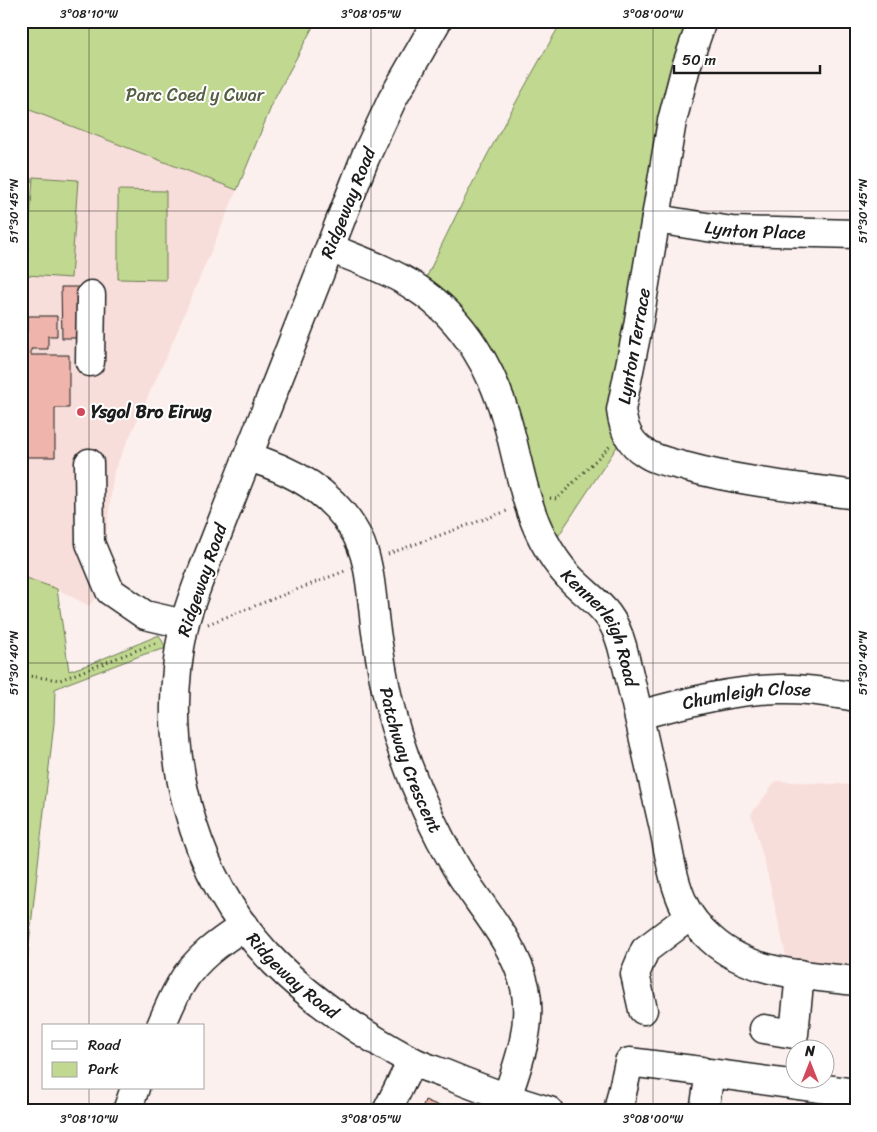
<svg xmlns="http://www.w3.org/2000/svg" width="877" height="1132" viewBox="0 0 877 1132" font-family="Sriracha,sans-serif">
<rect width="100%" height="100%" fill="#fcf0ee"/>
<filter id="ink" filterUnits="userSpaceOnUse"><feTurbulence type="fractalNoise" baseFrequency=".02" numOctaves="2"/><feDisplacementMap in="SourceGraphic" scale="10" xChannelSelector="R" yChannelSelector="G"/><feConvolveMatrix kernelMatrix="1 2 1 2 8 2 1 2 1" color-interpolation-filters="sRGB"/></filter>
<g filter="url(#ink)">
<g fill="#f8deda">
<polygon points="22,106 237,190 168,353 114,471 104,554 102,590 89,606 57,589 21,576"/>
<polygon points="776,781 856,785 856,970 787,961 768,876 751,814"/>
</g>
<g fill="#c0d88f" stroke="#6e7a56">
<polygon points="21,21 316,21 274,100 237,190 22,107 21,108"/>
<path d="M562,21H695L622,439L557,538L549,522L516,424L423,285C464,194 512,108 562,21Z"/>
<polygon points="33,177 78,180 71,278 26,275"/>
<polygon points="118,190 166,191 166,280 118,279"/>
<polygon points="21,576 57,589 69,671 90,664 159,635 165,646 164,649 145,654 66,684 55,689 54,723 21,1014"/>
</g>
<g fill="#efb4ab" stroke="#1c1c1c">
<polygon points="61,287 81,287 81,338 62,338"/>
<polygon points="28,316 57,316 57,336 48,336 48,349 31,349 31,355 69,355 69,408 55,408 55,457 21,457 23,363 21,363 21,330 28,330"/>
<polygon points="425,1100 451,1111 421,1111"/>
</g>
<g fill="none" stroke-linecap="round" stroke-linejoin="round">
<defs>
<g id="minor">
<path id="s1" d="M437,21L392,100L365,158L198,583C193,597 187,612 184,626C158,745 189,876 275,963C314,1002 362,1034 410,1060C421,1066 434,1070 445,1074C479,1088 514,1101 549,1111"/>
<path d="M702,21L686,67L672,121L638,326L621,410C623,427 629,443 644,452C656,461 673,463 687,467C742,482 799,487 856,495"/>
<path id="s2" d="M656,219L732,231L856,234"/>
<path id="s3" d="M330,248C359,260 389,270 415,287C464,318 495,373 509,428C519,465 525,506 544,541C551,554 559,566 569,577C594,603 611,607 622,646C637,705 649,764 663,824C669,851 672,880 684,905C690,918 701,930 711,939C750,975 807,975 856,981"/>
<polyline points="90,362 91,295"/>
<path id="s4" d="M248,457C289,469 328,489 352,527C372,557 371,598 376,632C382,670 388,707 400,743C414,786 433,828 456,867C480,907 514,941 525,987C533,1025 519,1062 507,1097"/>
<polyline points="89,463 90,543 110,591 145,615 184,624"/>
<path id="s5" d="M639,715C685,703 731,690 779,689C805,688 830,693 856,697"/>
<polyline points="643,1010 635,974 645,950 690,916"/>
<path d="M161,1026C167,1012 173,997 181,984C195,959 221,941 244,926"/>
<polyline points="764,1029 794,1034 800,974"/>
<polyline points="127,1111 135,1088"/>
<polyline points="387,1111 412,1061"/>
<polyline points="618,1111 629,1062 701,1071"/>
<polyline points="704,1111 710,1073 856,1093"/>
</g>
</defs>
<use href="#minor" stroke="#1c1c1c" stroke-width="31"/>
<g stroke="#1c1c1c" stroke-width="3" stroke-dasharray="1 4" stroke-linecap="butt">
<polyline points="550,498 557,499 610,446"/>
<polyline points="388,554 507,511"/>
<polyline points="208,624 345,571"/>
<polyline points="21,675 60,680 158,642"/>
</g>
<use href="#minor" stroke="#fff" stroke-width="28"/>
</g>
</g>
<path fill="none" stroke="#1c1c1c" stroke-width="1" stroke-opacity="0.45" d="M89,21V1026M371,21V1111M653,21V1111M21,211H856M21,663H856M89,1088V1111"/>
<circle fill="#d1495b" stroke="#fff" stroke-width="2" cx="81" cy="412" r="5"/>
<g text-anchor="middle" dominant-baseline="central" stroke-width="4" stroke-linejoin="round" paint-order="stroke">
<g font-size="18" fill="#555e44" stroke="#fff">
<text x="195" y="95">Parc Coed y Cwar</text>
</g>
<g font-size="18" fill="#1c1c1c" stroke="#fff">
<text transform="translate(348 203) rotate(-68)">Ridgeway Road</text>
<text stroke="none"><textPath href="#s2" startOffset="100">Lynton Place</textPath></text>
<text transform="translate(634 346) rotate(-80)">Lynton Terrace</text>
<text transform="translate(202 580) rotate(-71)">Ridgeway Road</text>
<text stroke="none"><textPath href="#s3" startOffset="491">Kennerleigh Road</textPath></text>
<text stroke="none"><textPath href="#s5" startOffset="110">Chumleigh Close</textPath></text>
<text stroke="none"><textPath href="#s4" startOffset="370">Patchway Crescent</textPath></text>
<text stroke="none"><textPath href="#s1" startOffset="1042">Ridgeway Road</textPath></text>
</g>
<g font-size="18" font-weight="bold" fill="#1c1c1c" stroke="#fff" text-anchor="start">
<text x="91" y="412">Ysgol Bro Eirwg</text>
</g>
</g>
<rect width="877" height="1132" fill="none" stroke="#fff" stroke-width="55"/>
<rect x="42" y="1024" width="162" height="65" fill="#ffffff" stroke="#a4a4a4"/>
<rect x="52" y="1041" width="25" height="8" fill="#ffffff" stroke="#a4a4a4"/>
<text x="88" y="1050" font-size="15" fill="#1c1c1c">Road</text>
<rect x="52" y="1062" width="25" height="15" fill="#c0d88f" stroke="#a4a4a4"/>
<text x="88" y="1074" font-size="15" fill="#1c1c1c">Park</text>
<g transform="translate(810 1064)"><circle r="24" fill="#ffffff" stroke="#a4a4a4"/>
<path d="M0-4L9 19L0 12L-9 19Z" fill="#d1495b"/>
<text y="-8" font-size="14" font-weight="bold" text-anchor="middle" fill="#1c1c1c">N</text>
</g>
<path d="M674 65v8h146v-8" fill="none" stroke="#1c1c1c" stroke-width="2.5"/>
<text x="682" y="65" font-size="15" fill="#1c1c1c" stroke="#ffffff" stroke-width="4" paint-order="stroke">50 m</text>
<rect x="28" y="28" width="822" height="1076" fill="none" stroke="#1c1c1c" stroke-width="2"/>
<g font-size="12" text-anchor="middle" fill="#1c1c1c">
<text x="89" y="18">3°08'10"W</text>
<text x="371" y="18">3°08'05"W</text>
<text x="653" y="18">3°08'00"W</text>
<text transform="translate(14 211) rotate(-90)" y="4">51°30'45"N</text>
<text transform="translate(863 211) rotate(-90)" y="4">51°30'45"N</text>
<text transform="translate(14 663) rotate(-90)" y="4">51°30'40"N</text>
<text transform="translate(863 663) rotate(-90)" y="4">51°30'40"N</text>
<text x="89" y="1123">3°08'10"W</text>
<text x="371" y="1123">3°08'05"W</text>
<text x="653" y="1123">3°08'00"W</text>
</g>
</svg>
